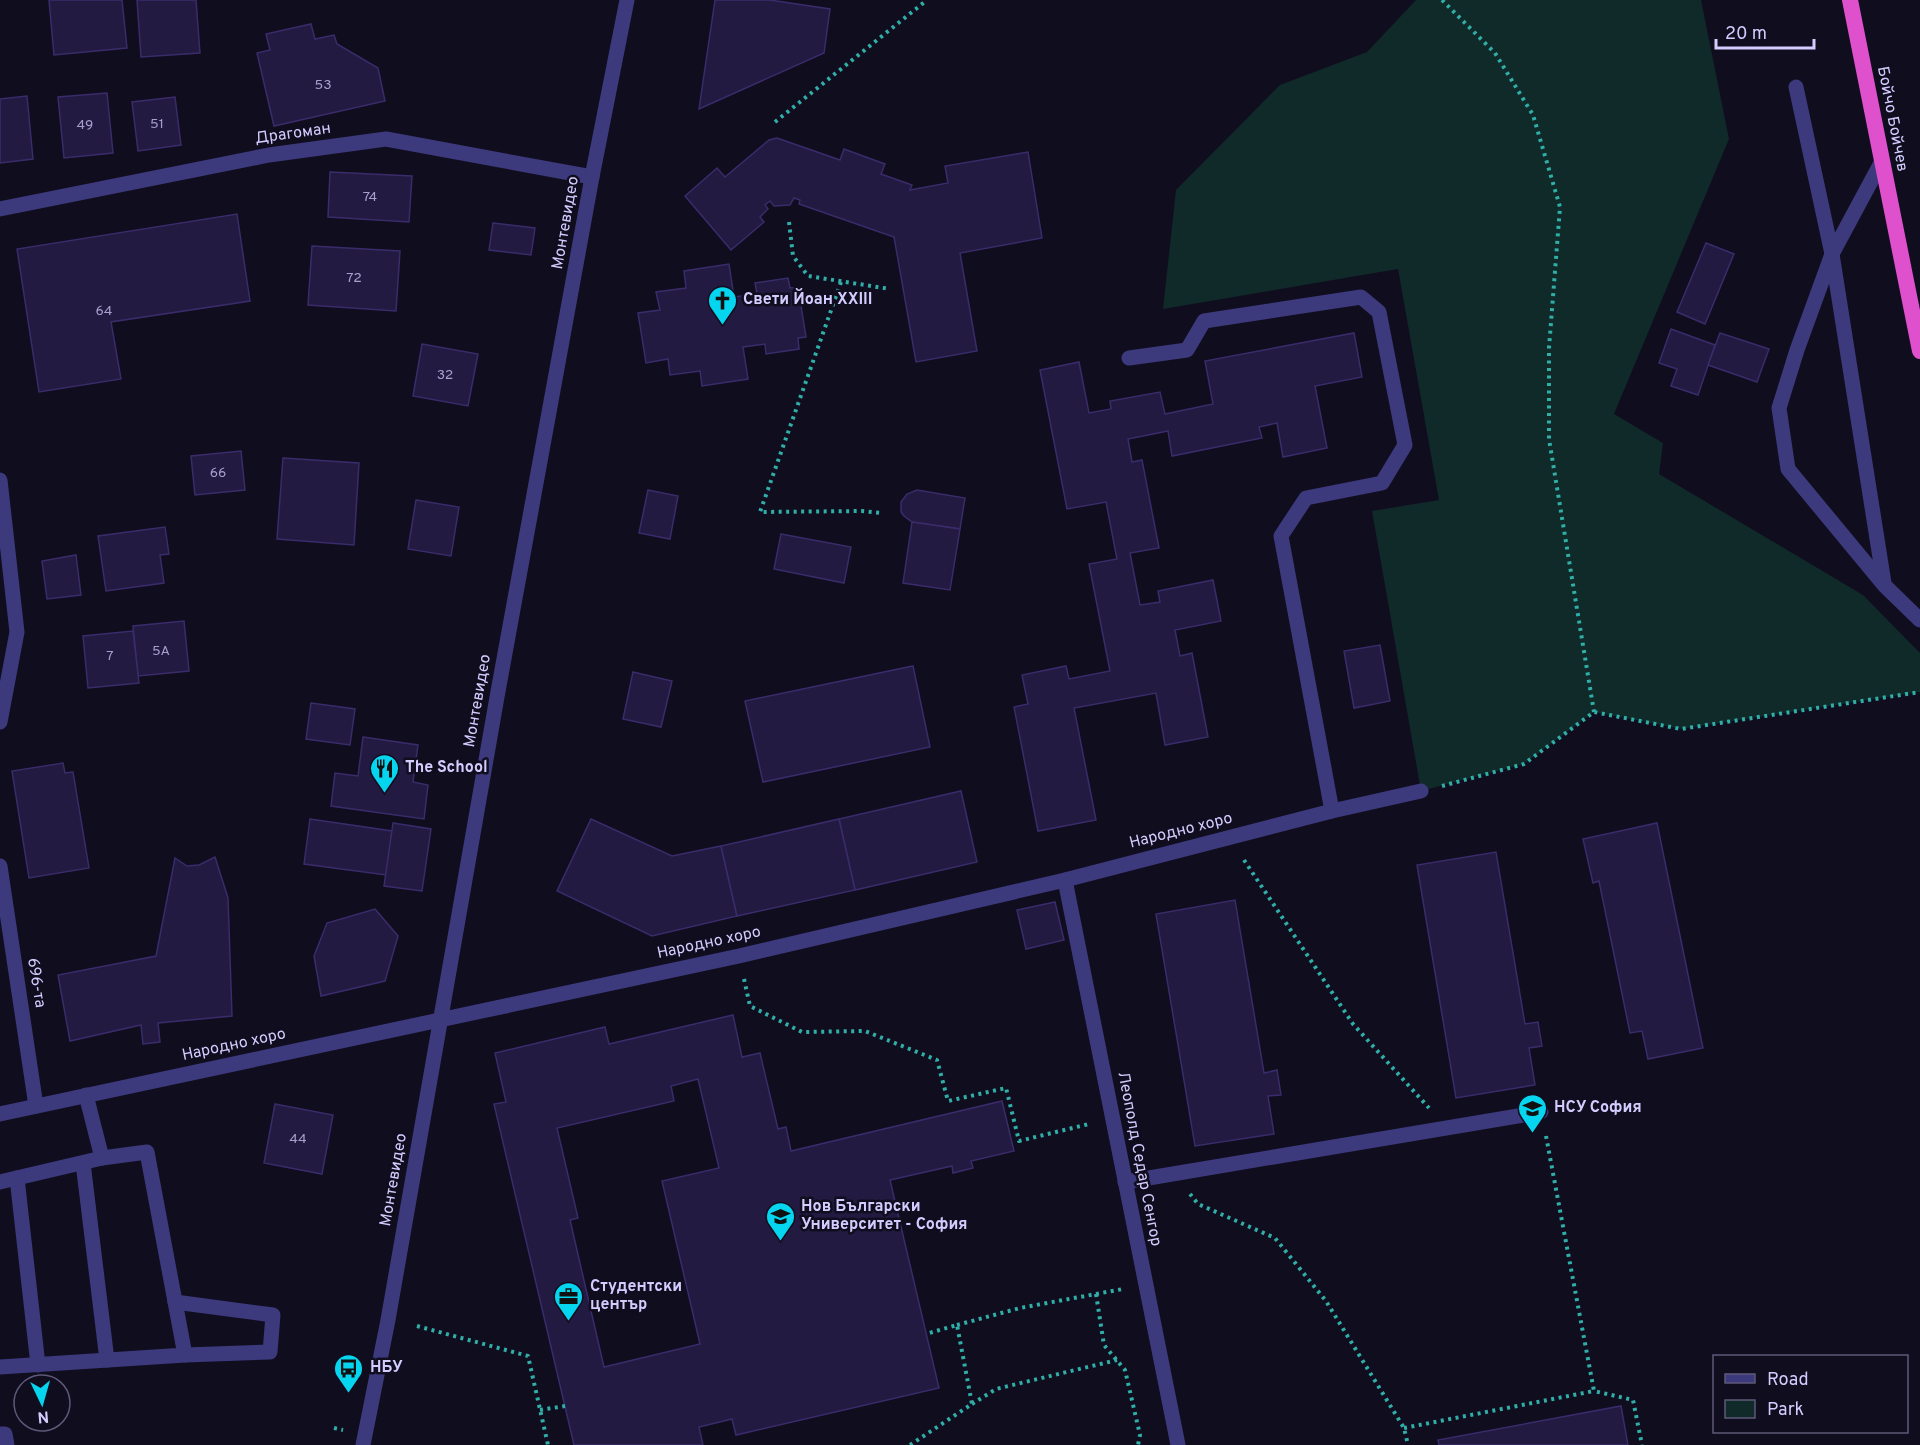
<svg xmlns="http://www.w3.org/2000/svg" width="1920" height="1445" viewBox="0 0 1920 1445" font-family="Overpass,sans-serif">
<rect width="100%" height="100%" fill="#100d1f"/>
<polygon fill="#102929" points="1416,0 1701,0 1729,139 1614,414 1663,443 1659,474 1863,595 1920,653 1920,692 1681,729 1594,712 1524,764 1421,791 1372,511 1439,500 1398,269 1163,309 1176,190 1280,85 1367,52"/>
<g fill="#221a40" stroke="#3a2c6b" stroke-width="1.5" fill-rule="evenodd">
<polygon points="49,0 122,0 127,48 54,55"/>
<polygon points="137,0 196,0 200,53 141,57"/>
<polygon points="715,0 770,0 830,9 824,53 699,109"/>
<polygon points="311,24 315,39 334,35 337,44 378,68 385,101 274,126 257,53 270,50 266,34"/>
<polygon points="107,93 113,153 64,158 58,97"/>
<polygon points="27,96 33,159 0,163 0,99"/>
<polygon points="175,97 181,145 138,151 132,102"/>
<polygon points="777,138 840,160 844,149 885,164 881,174 912,185 910,190 948,183 945,166 1028,152 1042,238 960,253 977,351 916,362 894,237 799,204 800,200 794,198 790,205 774,206 770,201 765,205 768,209 760,217 764,222 731,250 685,196 717,168 725,177 769,140"/>
<polygon points="330,172 412,176 409,222 328,217"/>
<polygon points="237,214 250,301 111,322 121,379 39,392 17,249"/>
<polygon points="493,223 535,228 531,255 489,250"/>
<polygon points="1706,243 1734,254 1705,324 1677,312"/>
<polygon points="312,246 400,251 396,311 308,305"/>
<polygon points="729,264 734,297 757,294 755,283 788,278 790,288 798,287 806,337 798,338 799,349 766,354 765,344 743,347 748,379 702,386 700,371 670,375 668,359 646,363 638,313 660,310 656,292 686,288 684,271"/>
<polygon points="1671,329 1715,345 1698,395 1671,386 1677,369 1659,363"/>
<polygon points="1354,333 1362,377 1315,386 1327,448 1283,457 1277,423 1259,427 1262,438 1172,456 1168,431 1128,439 1132,462 1142,460 1159,548 1130,553 1140,605 1160,602 1158,591 1213,580 1221,621 1175,630 1180,656 1192,653 1208,737 1165,745 1156,693 1074,708 1096,820 1038,831 1014,707 1028,704 1022,675 1066,666 1069,679 1110,671 1089,564 1117,559 1106,502 1067,509 1040,370 1079,362 1089,413 1111,409 1110,401 1160,392 1165,414 1213,404 1205,361"/>
<polygon points="1720,333 1769,349 1757,382 1708,365"/>
<polygon points="422,344 478,354 468,406 413,396"/>
<polygon points="241,451 245,490 195,495 191,456"/>
<polygon points="283,458 359,463 354,545 277,539"/>
<polygon points="648,490 678,496 670,539 639,533"/>
<polygon points="917,490 965,498 960,529 912,522 904,516 901,512 901,502 907,494"/>
<polygon points="416,500 459,507 451,556 408,549"/>
<polygon points="912,522 960,529 950,590 903,583"/>
<polygon points="165,527 169,554 160,555 164,583 106,591 98,536"/>
<polygon points="781,534 851,547 844,583 774,569"/>
<polygon points="76,555 81,595 47,599 42,561"/>
<polygon points="184,621 189,671 138,676 133,626"/>
<polygon points="133,631 139,683 88,688 83,636"/>
<polygon points="1380,645 1390,701 1354,708 1344,651"/>
<polygon points="913,666 930,747 763,782 745,701"/>
<polygon points="633,672 672,681 661,727 623,719"/>
<polygon points="311,703 355,709 350,745 306,739"/>
<polygon points="363,737 418,745 413,782 428,785 424,819 331,806 335,773 358,776"/>
<polygon points="63,763 65,773 73,772 89,868 29,878 12,771"/>
<polygon points="961,791 977,862 855,890 839,819"/>
<polygon points="310,819 392,831 386,875 304,864"/>
<polygon points="591,819 672,856 721,846 737,916 652,936 557,891"/>
<polygon points="839,819 855,890 737,916 721,846"/>
<polygon points="393,823 431,829 422,891 384,886"/>
<polygon points="1657,823 1703,1048 1648,1059 1642,1031 1630,1033 1599,881 1593,883 1583,839"/>
<polygon points="1496,852 1525,1024 1538,1022 1542,1046 1529,1048 1535,1085 1456,1098 1417,865"/>
<polygon points="215,857 228,898 232,1016 158,1023 160,1042 143,1044 141,1025 70,1041 58,975 156,956 175,858 187,866 199,865"/>
<polygon points="1235,900 1264,1073 1277,1070 1281,1095 1268,1096 1274,1134 1195,1146 1156,914"/>
<polygon points="1055,902 1064,940 1026,949 1017,910"/>
<polygon points="375,909 398,936 385,981 321,996 314,956 327,923"/>
<path d="M733,1015L742,1057L760,1053L778,1129L786,1127L791,1151L1002,1101L1014,1151L971,1161L973,1168L953,1173L952,1166L890,1180L939,1388L736,1435L732,1419L699,1427L703,1445H574L494,1104L506,1102L495,1053L605,1027L609,1044ZM698,1079L719,1168L662,1181L700,1344L604,1367L570,1220L578,1218L557,1128L674,1101L671,1086Z"/>
<polygon points="275,1104 333,1115 322,1174 264,1163"/>
<polygon points="1621,1406 1628,1445 1439,1445 1438,1440"/>
</g>
<g fill="none" stroke-linecap="round" stroke-linejoin="round">
<g stroke="#30aea8" stroke-width="4" stroke-dasharray="3 4.5" stroke-linecap="butt">
<polyline points="1442,0 1495,53 1533,115 1560,207 1549,348 1549,439 1594,712"/>
<polyline points="775,122 927,0"/>
<polyline points="789,222 793,256 808,276 890,289"/>
<polyline points="841,282 760,512 862,511 882,513"/>
<polyline points="1442,786 1524,764 1594,712 1681,729 1920,692"/>
<polyline points="1244,860 1353,1024 1429,1108"/>
<polyline points="744,979 750,1006 802,1032 865,1031 937,1060 948,1101 1006,1088 1019,1141 1089,1124"/>
<polyline points="1546,1136 1594,1391 1633,1400 1642,1445"/>
<polyline points="1190,1194 1198,1204 1275,1238 1326,1301 1404,1428 1408,1445"/>
<polyline points="1096,1294 1104,1345 1125,1370 1140,1435 1138,1445"/>
<polyline points="957,1325 1020,1308 1123,1289"/>
<polyline points="417,1326 528,1356 548,1445"/>
<polyline points="972,1404 996,1389 1117,1360"/>
<polyline points="540,1410 565,1406"/>
<polyline points="334,1428 343,1430"/>
<polyline points="1404,1428 1594,1391"/>
<polyline points="910,1445 972,1404 957,1325 926,1334"/>
</g>
<g stroke="#3d397d" stroke-width="15">
<polyline points="1796,87 1832,254 1884,583"/>
<polyline points="1882,161 1832,254 1797,350 1779,408 1788,469 1884,585 1920,620"/>
<polyline points="1129,358 1187,350 1204,321 1361,297 1379,312 1405,445 1382,483 1306,498 1281,536 1332,811"/>
<polyline points="86,1095 102,1158"/>
<polyline points="83,1163 107,1360"/>
<polyline points="17,1178 38,1365"/>
<polyline points="0,1182 102,1158 147,1152 185,1355 0,1367"/>
<polyline points="175,1302 273,1315 270,1352 185,1355"/>
<polyline points="0,1434 5,1434 7,1445"/>
</g>
<g stroke="#3d397d" stroke-width="15">
<polyline points="0,209 269,155 386,139 592,177"/>
<polyline points="0,480 17,632 0,722"/>
<polyline points="0,866 36,1106"/>
<polyline points="1065,880 1178,1445"/>
<polyline points="0,1114 739,956 1065,880 1332,811 1421,791"/>
<polyline points="1125,1182 1541,1112"/>
</g>
<polyline stroke="#3d397d" stroke-width="15" points="363,1445 388,1320 497,697 592,177 627,0"/>
<polyline stroke="#de50cc" stroke-width="16" points="1850,0 1920,351"/>
</g>
<defs>
<symbol id="church-pin" viewBox="-11 -11 22 30"><path d="M0 17L-7.5 6A9.5 9.5 0 1 1 7.5 6Z" fill="#06d5f0" stroke="#100d1f"/><path d="M-1.2-6h2.4v3.5h3.3v2.4h-3.3V6h-2.4V-.1h-3.3v-2.4h3.3Z" fill="#111"/></symbol>
<symbol id="restaurant-pin" viewBox="-11 -11 22 30"><path d="M0 17L-7.5 6A9.5 9.5 0 1 1 7.5 6Z" fill="#06d5f0" stroke="#100d1f"/><path d="M-5-6h1v4h1v-4h1v4h1v-4h1v5L-1.5 .5V6h-2V.5L-5-1ZM5-6V6H3V1.5H1.5Q1.5-4 5-6Z" fill="#111"/></symbol>
<symbol id="school-pin" viewBox="-11 -11 22 30"><path d="M0 17L-7.5 6A9.5 9.5 0 1 1 7.5 6Z" fill="#06d5f0" stroke="#100d1f"/><path d="M0-5L7-2L0 1L-7-2ZM-4 1L0 2.5L4 1V4Q0 6-4 4Z" fill="#111"/></symbol>
<symbol id="university-pin" viewBox="-11 -11 22 30"><path d="M0 17L-7.5 6A9.5 9.5 0 1 1 7.5 6Z" fill="#06d5f0" stroke="#100d1f"/><path d="M0-5L7-2L0 1L-7-2ZM-4 1L0 2.5L4 1V4Q0 6-4 4Z" fill="#111"/></symbol>
<symbol id="office-pin" viewBox="-11 -11 22 30"><path d="M0 17L-7.5 6A9.5 9.5 0 1 1 7.5 6Z" fill="#06d5f0" stroke="#100d1f"/><path d="M-6-3h4V-5.5h4V-3h4V5H-6ZM-1-4.5V-3h2v-1.5ZM-6 0V1H6V0Z" fill="#111"/></symbol>
<symbol id="bus-pin" viewBox="-11 -11 22 30"><path d="M0 17L-7.5 6A9.5 9.5 0 1 1 7.5 6Z" fill="#06d5f0" stroke="#100d1f"/><path d="M-5-6H5V4H4V6H2V4H-2V6H-4V4H-5ZM-3.5-4V0h7V-4ZM-3.5 1.2v1.5H-2V1.2ZM2 1.2v1.5H3.5V1.2Z" fill="#111"/></symbol>
</defs>
<g fill-rule="evenodd">
<use href="#church-pin" x="706" y="284" width="33" height="45"/>
<use href="#restaurant-pin" x="368" y="752" width="33" height="45"/>
<use href="#school-pin" x="1516" y="1092" width="33" height="45"/>
<use href="#university-pin" x="764" y="1200" width="33" height="45"/>
<use href="#office-pin" x="552" y="1280" width="33" height="45"/>
<use href="#bus-pin" x="332" y="1352" width="33" height="45"/>
</g>
<g text-anchor="middle" dominant-baseline="central" stroke-width="5" stroke-linejoin="round" paint-order="stroke">
<g font-size="14" fill="#a7a0ce">
<text x="323" y="85">53</text>
<text x="157" y="124">51</text>
<text x="85" y="125">49</text>
<text x="370" y="197">74</text>
<text x="354" y="278">72</text>
<text x="104" y="311">64</text>
<text x="445" y="375">32</text>
<text x="218" y="473">66</text>
<text x="161" y="651">5А</text>
<text x="110" y="656">7</text>
<text x="298" y="1139">44</text>
</g>
<g font-size="16" fill="#d3ccfe" stroke="#100d1f">
<text transform="translate(1892 119) rotate(79)">Бойчо Бойчев</text>
<text transform="translate(293 134) rotate(-8)">Драгоман</text>
<text transform="translate(566 223) rotate(-80)">Монтевидео</text>
<text transform="translate(478 701) rotate(-80)">Монтевидео</text>
<text transform="translate(1181 831) rotate(-14)">Народно хоро</text>
<text transform="translate(709 943) rotate(-12)">Народно хоро</text>
<text transform="translate(36 983) rotate(81)">696-та</text>
<text transform="translate(234 1045) rotate(-12)">Народно хоро</text>
<text transform="translate(1139 1159) rotate(79)">Леополд Седар Сенгор</text>
<text transform="translate(394 1180) rotate(-80)">Монтевидео</text>
</g>
<g font-size="16" font-weight="bold" fill="#d3ccfe" stroke="#100d1f" text-anchor="start">
<text x="743" y="300">Свети Йоан XXIII</text>
<text x="405" y="768">The School</text>
<text x="1554" y="1108">НСУ София</text>
<text x="801" y="1207">Нов Български<tspan x="801" dy="18">Университет - София</tspan></text>
<text x="590" y="1287">Студентски<tspan x="590" dy="18">център</tspan></text>
<text x="370" y="1368">НБУ</text>
</g>
</g>
<rect x="1713" y="1355" width="195" height="78" fill="#100d1f" stroke="#5e5978" stroke-width="1.5"/>
<rect x="1725" y="1374" width="30" height="9" fill="#3d397d" stroke="#5e5978" stroke-width="1.5"/>
<text x="1767" y="1385" font-size="18" fill="#d3ccfe">Road</text>
<rect x="1725" y="1400" width="30" height="18" fill="#102929" stroke="#5e5978" stroke-width="1.5"/>
<text x="1767" y="1415" font-size="18" fill="#d3ccfe">Park</text>
<g transform="translate(42 1403) rotate(175)"><circle r="28" fill="#100d1f" stroke="#5e5978" stroke-width="1.5"/>
<path d="M0-4.5L10 22L0 15L-10 22Z" fill="#06d5f0"/>
<text y="-9" font-size="16" font-weight="bold" text-anchor="middle" fill="#d3ccfe">N</text>
</g>
<path d="M1716 39v9h98v-9" fill="none" stroke="#d3ccfe" stroke-width="3"/>
<text x="1725" y="39" font-size="18" fill="#d3ccfe" stroke="#100d1f" stroke-width="4.5" paint-order="stroke">20 m</text>
</svg>
